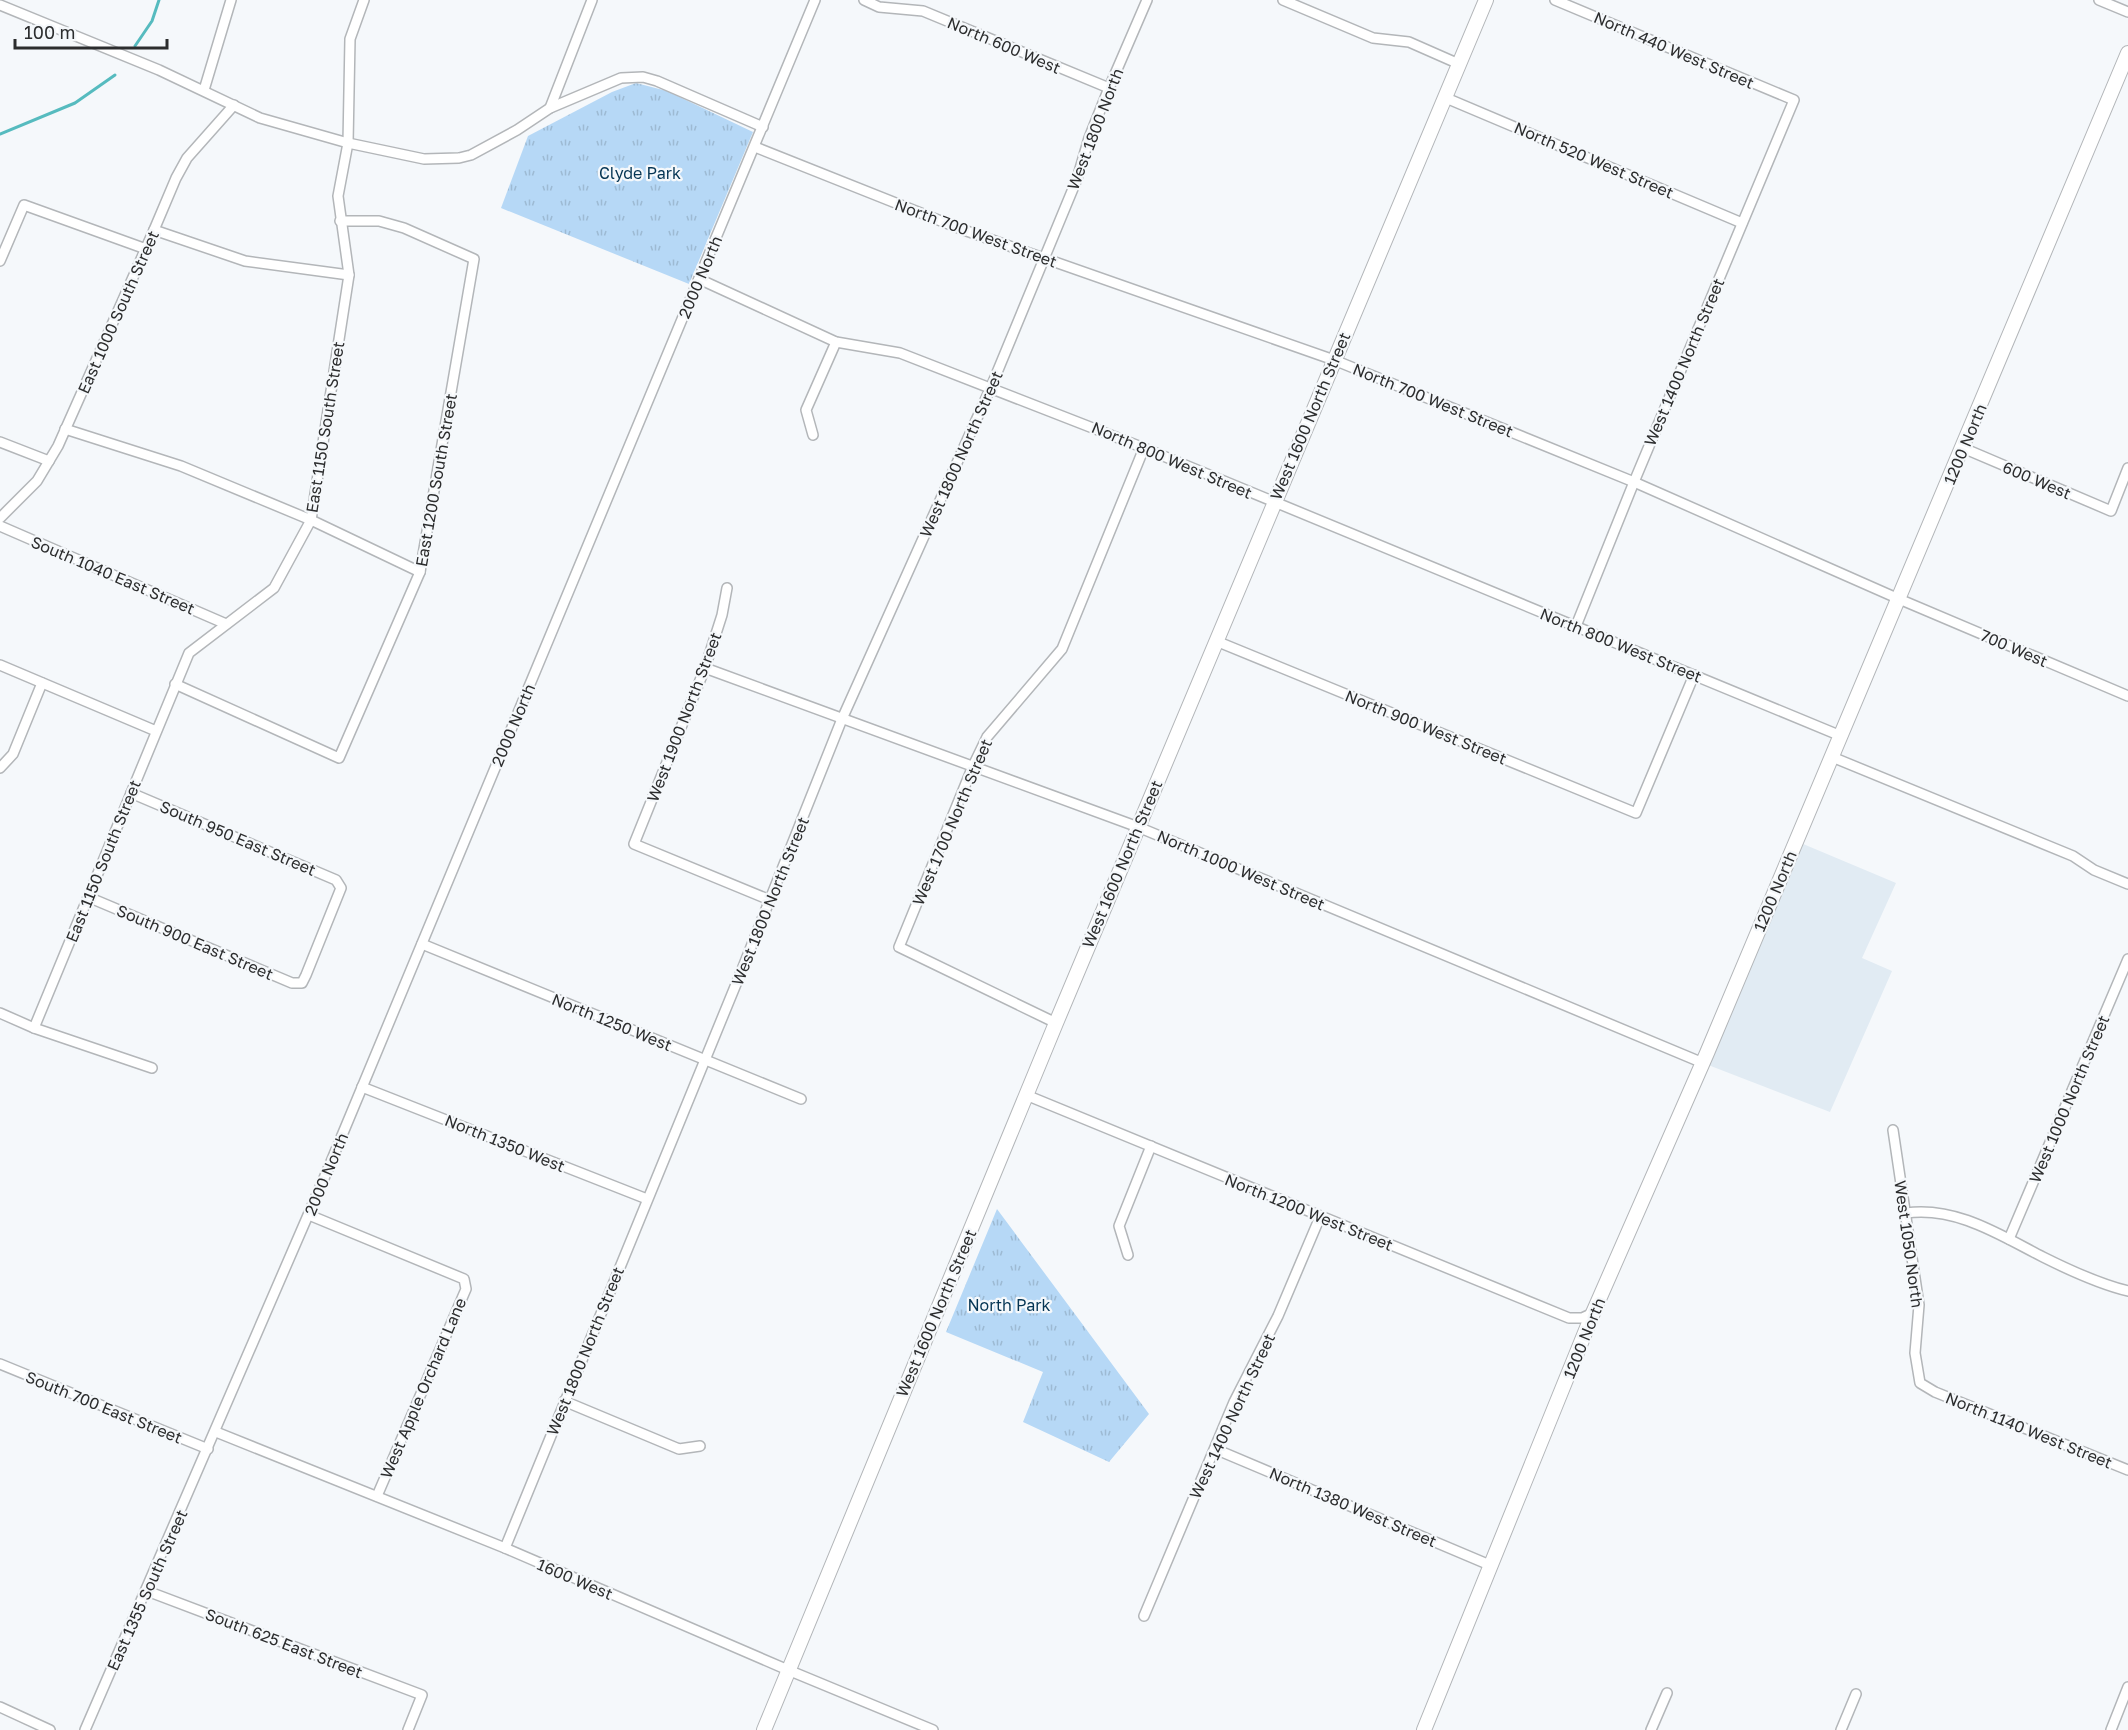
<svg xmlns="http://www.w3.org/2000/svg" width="2128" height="1730" viewBox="0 0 2128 1730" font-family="'Golos Text',sans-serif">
<defs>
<pattern id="grass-tufts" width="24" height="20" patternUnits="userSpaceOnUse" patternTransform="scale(1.5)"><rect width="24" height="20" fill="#b6d8f6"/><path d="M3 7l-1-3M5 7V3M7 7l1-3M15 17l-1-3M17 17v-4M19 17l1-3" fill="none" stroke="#9dbad3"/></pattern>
</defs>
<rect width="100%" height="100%" fill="#f5f8fb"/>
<polygon fill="#e1ebf3" points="1796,841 1896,883 1862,958 1892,971 1830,1112 1703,1063"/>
<g fill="url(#grass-tufts)">
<polygon points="636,83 667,91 753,132 689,284 501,208 528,136 612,92"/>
<polygon points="997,1209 1149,1414 1109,1462 1023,1422 1043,1372 946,1332"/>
</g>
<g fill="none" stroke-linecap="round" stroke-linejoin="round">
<g stroke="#56bbbf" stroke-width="3">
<polyline points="135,46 152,21 159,0"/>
<polyline points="0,134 75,103 115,75"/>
</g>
<defs>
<g id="street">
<polyline points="864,0 879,7 923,11 1109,88"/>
<polyline points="1283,0 1373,38 1409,42 1459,64"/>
<polyline points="1555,0 1794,100 1634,482 1576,626"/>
<polyline points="2099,0 2128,12"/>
<polyline points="0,5 159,70 260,118 348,143 424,159 459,158 471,155 517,130 550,108 621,78 643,77 657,81 763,127"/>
<polyline points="204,90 231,0"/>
<polyline points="1446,98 1742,223"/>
<polyline points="550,108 592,0"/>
<polyline points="755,147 961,229 1334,360 1634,482 1899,599 2128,696"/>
<polyline points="154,230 245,261 349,275"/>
<polyline points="0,261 24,205 146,249"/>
<polyline points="699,279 836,342 900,353 1144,448 1841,736"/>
<polyline points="65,429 181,466 311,520 420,572"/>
<polyline points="813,435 806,410 836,342"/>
<polyline points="0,442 49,461"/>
<polyline points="1963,448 2111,511 2128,468"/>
<polyline points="0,518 37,481 58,446 154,230 176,178 187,158 234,105"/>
<polyline points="0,526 226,624"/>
<polyline points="727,588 722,615 705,668 634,844 770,900"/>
<polyline points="1216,641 1636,813 1694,675"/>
<polyline points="0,665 156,731"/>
<polyline points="705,668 1138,827 1703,1063"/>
<polyline points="175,684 339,758 420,572 474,259 404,228 379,221 340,221"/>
<polyline points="1832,757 2073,856 2094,870 2128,884"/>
<polyline points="0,768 13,754 42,683"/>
<polyline points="88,897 292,983 302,983 306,975 341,888 336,880 131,793"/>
<polyline points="422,944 801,1099"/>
<polyline points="0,1013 34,1028 152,1068"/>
<polyline points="1056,1023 899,947 973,766 987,737 1062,649 1144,448"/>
<polyline points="34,1028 189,653 274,588 311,520 349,275 338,196 348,143 350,39 364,0"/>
<polyline points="362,1087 647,1199"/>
<polyline points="1026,1095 1569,1318 1582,1318 1593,1313"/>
<polyline points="1893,1130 1919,1305 1915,1353 1920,1383 1935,1392 2128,1470"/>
<path d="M1906,1213C1956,1206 2000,1235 2043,1257C2069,1270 2099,1284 2128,1291"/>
<polyline points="309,1215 464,1279 466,1289 377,1496"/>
<polyline points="2009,1239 2128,959"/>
<polyline points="1128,1255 1119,1226 1151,1146"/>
<polyline points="0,1364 208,1449"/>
<polyline points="564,1401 679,1449 700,1446"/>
<polyline points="216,1432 505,1548 788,1670 933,1730"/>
<polyline points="1215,1449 1492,1566"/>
<polyline points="505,1548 741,972 842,719 991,387 1077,179 1089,138 1109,88 1147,0"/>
<polyline points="147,1591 422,1695 408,1730"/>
<polyline points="1144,1616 1234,1402 1278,1316 1320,1217"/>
<polyline points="0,1707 50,1730"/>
<polyline points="85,1730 328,1169 815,0"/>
<polyline points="1651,1730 1667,1693"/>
<polyline points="1841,1730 1856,1694"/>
<polyline points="2111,1730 2128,1687"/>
</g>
<g id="secondary">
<polyline points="764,1730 1056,1023 1486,0"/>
<polyline points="1424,1730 1593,1313 1707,1053 2128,53"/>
</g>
</defs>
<use href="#street" stroke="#b3b6b9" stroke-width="12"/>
<use href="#secondary" stroke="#b3b6b9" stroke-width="16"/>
<use href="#street" stroke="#fff" stroke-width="9"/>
<use href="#secondary" stroke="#fff" stroke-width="14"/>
</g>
<g text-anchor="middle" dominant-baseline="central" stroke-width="4.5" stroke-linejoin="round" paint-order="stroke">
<g font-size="16" fill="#2c2d2e" stroke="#f5f8fb">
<text transform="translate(1004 45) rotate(23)">North 600 West</text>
<text transform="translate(1674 50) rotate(23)">North 440 West Street</text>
<text transform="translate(1095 129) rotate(-69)">West 1800 North</text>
<text transform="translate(1594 160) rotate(23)">North 520 West Street</text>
<text transform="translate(976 233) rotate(20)">North 700 West Street</text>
<text transform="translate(700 277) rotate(-67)">2000 North</text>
<text transform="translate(118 312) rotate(-66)">East 1000 South Street</text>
<text transform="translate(1684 362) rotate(-67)">West 1400 North Street</text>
<text transform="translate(1433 400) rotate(22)">North 700 West Street</text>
<text transform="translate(1310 416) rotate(-67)">West 1600 North Street</text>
<text transform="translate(325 427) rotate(-81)">East 1150 South Street</text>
<text transform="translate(1965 444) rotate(-67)">1200 North</text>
<text transform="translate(961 454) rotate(-66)">West 1800 North Street</text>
<text transform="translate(1172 460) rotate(23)">North 800 West Street</text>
<text transform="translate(436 480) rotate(-80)">East 1200 South Street</text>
<text transform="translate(2037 480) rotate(23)">600 West</text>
<text transform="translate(113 575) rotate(23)">South 1040 East Street</text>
<text transform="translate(1621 645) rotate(22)">North 800 West Street</text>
<text transform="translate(2014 648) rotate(23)">700 West</text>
<text transform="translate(684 717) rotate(-69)">West 1900 North Street</text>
<text transform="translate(513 725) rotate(-67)">2000 North</text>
<text transform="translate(1426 727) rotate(22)">North 900 West Street</text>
<text transform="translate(952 822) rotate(-67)">West 1700 North Street</text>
<text transform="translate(238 838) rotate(23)">South 950 East Street</text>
<text transform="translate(103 861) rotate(-68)">East 1150 South Street</text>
<text transform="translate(1122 864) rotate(-67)">West 1600 North Street</text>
<text transform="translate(1241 870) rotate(23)">North 1000 West Street</text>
<text transform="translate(1775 891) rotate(-67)">1200 North</text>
<text transform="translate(770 901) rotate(-68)">West 1800 North Street</text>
<text transform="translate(195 942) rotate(23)">South 900 East Street</text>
<text transform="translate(612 1022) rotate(22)">North 1250 West</text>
<text transform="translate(2069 1099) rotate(-67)">West 1000 North Street</text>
<text transform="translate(505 1143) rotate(22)">North 1350 West</text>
<text transform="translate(326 1174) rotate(-67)">2000 North</text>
<text transform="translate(1309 1212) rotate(22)">North 1200 West Street</text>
<text transform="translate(1909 1244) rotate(82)">West 1050 North</text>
<text transform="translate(936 1313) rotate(-67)">West 1600 North Street</text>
<text transform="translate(1584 1338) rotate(-68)">1200 North</text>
<text transform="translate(585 1351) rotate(-68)">West 1800 North Street</text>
<text transform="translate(423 1388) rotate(-67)">West Apple Orchard Lane</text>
<text transform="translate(104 1407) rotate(22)">South 700 East Street</text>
<text transform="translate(1232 1416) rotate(-65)">West 1400 North Street</text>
<text transform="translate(2029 1430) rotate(22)">North 1140 West Street</text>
<text transform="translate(1353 1507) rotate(23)">North 1380 West Street</text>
<text transform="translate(575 1579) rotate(23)">1600 West</text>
<text transform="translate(147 1590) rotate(-66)">East 1355 South Street</text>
<text transform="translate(284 1643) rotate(21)">South 625 East Street</text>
</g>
<g font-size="16" fill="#053554" stroke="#f5f8fb">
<text x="640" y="173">Clyde Park</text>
<text x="1009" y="1305">North Park</text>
</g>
</g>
<path d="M15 39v9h152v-9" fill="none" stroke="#2c2d2e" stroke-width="3"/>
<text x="24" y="39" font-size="18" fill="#2c2d2e" stroke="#f5f8fb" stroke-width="4.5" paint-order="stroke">100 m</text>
</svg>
